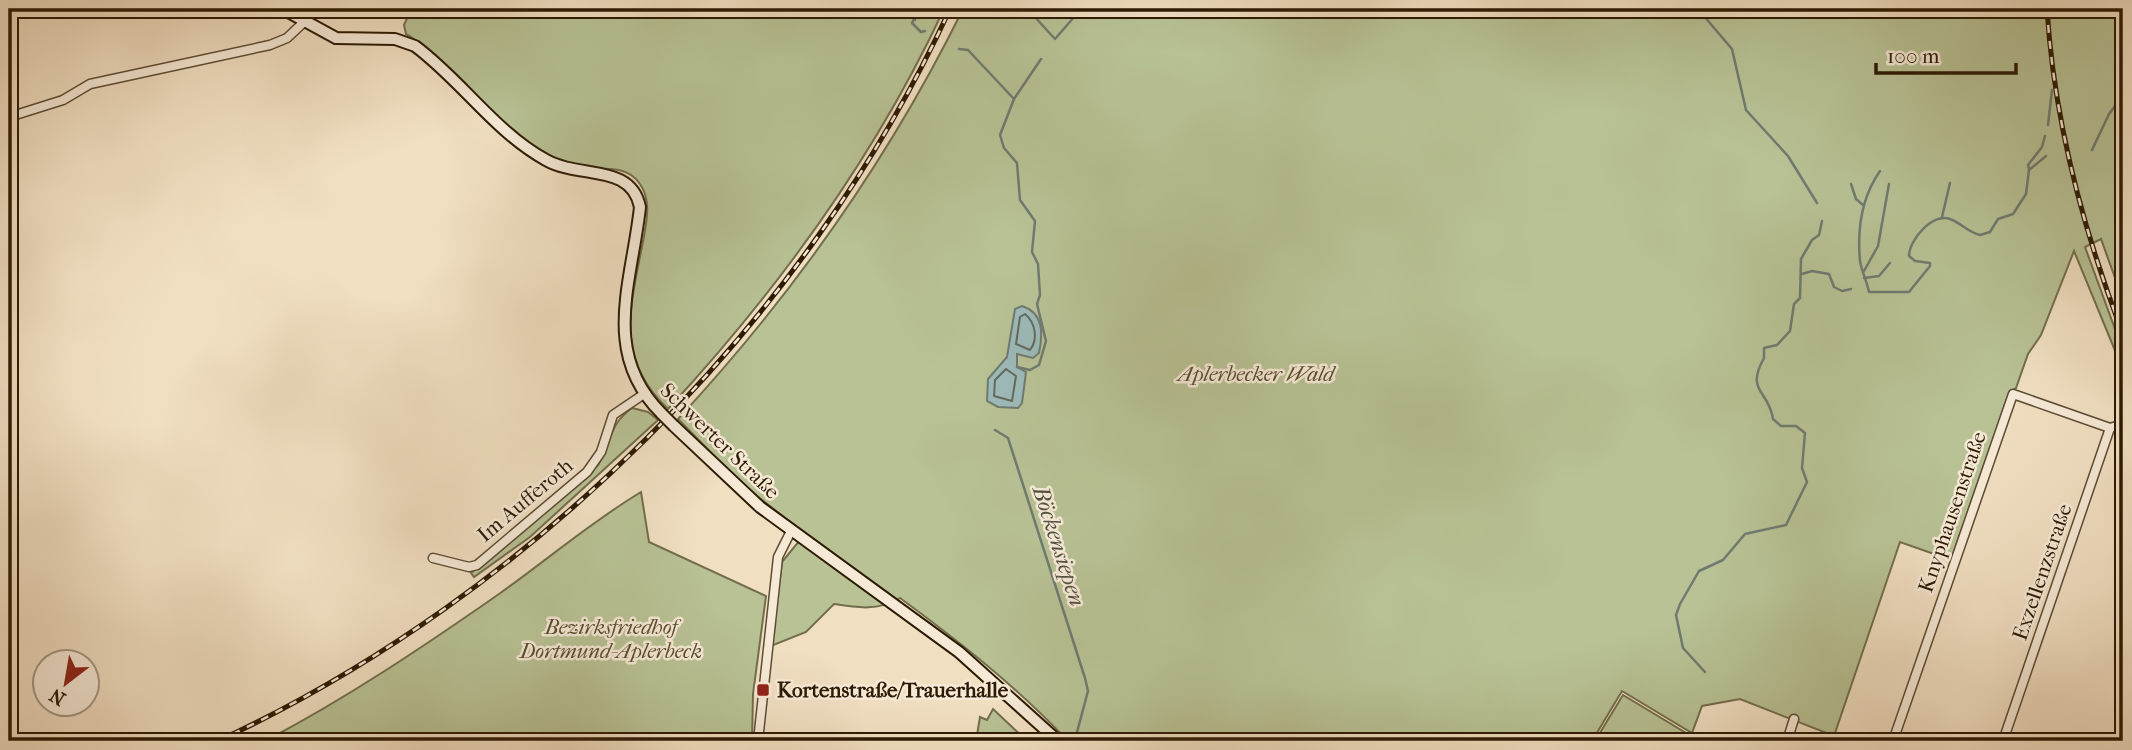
<svg xmlns="http://www.w3.org/2000/svg" width="2132" height="750" viewBox="0 0 2132 750" font-family="'IM FELL French Canon',serif">
<rect width="100%" height="100%" fill="#f1dfc2"/>
<filter id="stains"><feTurbulence type="fractalNoise" baseFrequency=".00286" numOctaves="4"/><feColorMatrix values="0 0 0 0 .2 0 0 0 0 .09 0 0 0 0 .02 0 0 0 .5 -.17"/></filter>
<radialGradient id="worn" r=".72"><stop offset=".6" stop-color="#630" stop-opacity="0"/><stop offset="1" stop-color="#630" stop-opacity=".3"/></radialGradient>
<g fill="#b8c295" stroke="#726e4c" stroke-width="2">
<path d="M411,9H944C875,157 778,290 668,409C612,357 632,302 644,236C647,219 651,200 640,184C624,159 588,174 565,166C525,153 470,92 438,62C428,54 417,39 406,34L404,25Z"/>
<path d="M963,9H2123V300L2101,239L2085,247L2123,351V370L2074,251L2041,335L2028,354L2016,388L2009,393L1951,560L1900,542L1834,736L1740,699L1702,706L1692,733L1622,691L1592,741H1068C1017,687 960,642 900,598C877,611 859,608 834,604L806,632L771,646L782,562L805,534L742,484L678,419C792,296 889,159 963,9Z"/>
<path d="M632,408L648,412L658,420L530,537L474,577L471,573L598,465C612,442 608,425 632,408Z"/>
<path d="M641,492L649,542L766,596L753,694L752,741H265C347,698 423,647 499,594C547,560 591,522 641,492Z"/>
<polygon points="1623,695 1691,736 1687,741 1595,741"/>
<polygon points="993,709 1027,741 976,741 980,717 987,720"/>
</g>
<path fill="#9cbbba" stroke="#6f7b71" stroke-width="2" d="M1022,306C1044,313 1043,334 1039,353L1033,358L1017,354V367L1026,372L1022,403L1018,408L998,407L987,401L988,379L1007,357L1015,309Z"/>
<g fill="none" stroke-linecap="round" stroke-linejoin="round">
<g stroke="#646a5e" stroke-width="2">
<path d="M1025,314C1036,323 1038,340 1030,350L1016,344L1020,317Z"/>
<polygon points="1006,369 1016,376 1012,401 994,396 995,380"/>
</g>
<g stroke="#6f7b71" stroke-width="2.5">
<polyline points="914,9 915,20"/>
<polyline points="1698,9 1732,49 1746,110 1788,156 1817,203"/>
<polyline points="1034,16 1055,39 1081,9"/>
<polyline points="915,17 912,23 921,32 925,31"/>
<polyline points="959,49 968,50 1014,99 1000,135 1004,148 1017,163 1020,200 1035,221 1032,252 1038,264 1040,295 1037,304 1046,341 1039,365 1030,370 1017,367"/>
<polyline points="1014,99 1041,59"/>
<polyline points="2048,125 2052,90"/>
<polyline points="2092,150 2109,114 2123,95"/>
<polyline points="2029,169 2028,165 2042,147 2045,136"/>
<path d="M1880,171C1861,198 1857,228 1860,261C1862,272 1867,282 1869,292H1909L1930,266V263L1915,261L1909,256C1909,240 1933,212 1950,219C1961,223 1968,232 1980,235L1990,232L1998,219L2013,214L2026,194L2029,170L2046,156"/>
<polyline points="1851,184 1856,199 1863,205"/>
<polyline points="1942,217 1950,183"/>
<polyline points="1864,271 1878,246 1889,184"/>
<polyline points="1802,274 1812,271 1829,274 1834,287 1842,291 1851,289"/>
<polyline points="1864,278 1879,276 1890,263"/>
<polyline points="995,430 1008,438 1085,678 1088,691 1076,736"/>
<path d="M1705,672L1683,648L1676,615L1680,604L1699,571L1723,560L1745,534L1786,525L1807,482L1802,468L1805,433L1796,426H1781L1773,419C1769,390 1745,392 1764,358V348L1777,345L1790,331L1794,304L1800,298L1801,259L1812,240L1819,235L1822,221"/>
</g>
<defs>
<g id="street">
<polyline points="9,117 63,100 90,84 270,45 287,38 304,22"/>
<polyline points="2110,428 2123,424"/>
<polyline points="433,558 469,567 477,565 587,472 601,452 613,415 644,394"/>
<polyline points="758,741 778,557 791,531"/>
<polyline points="1787,741 1794,719"/>
<polyline points="1893,741 2013,394 2110,428"/>
<polyline points="2003,741 2110,428"/>
<polyline points="2117,741 2123,722"/>
</g>
<g id="secondary">
<path d="M283,9L336,38L395,39L415,46C461,80 495,132 546,160C580,179 631,163 640,207C632,282 600,353 662,414"/>
<polyline points="674,426 760,507 959,652 1058,741"/>
</g>
</defs>
<use href="#street" stroke="#5d4b33" stroke-width="11"/>
<use href="#secondary" stroke="#2c1a03" stroke-width="14"/>
<use href="#street" stroke="#f6ead7" stroke-width="8"/>
<use href="#secondary" stroke="#f6ead7" stroke-width="10"/>
<defs>
<g id="rail">
<path d="M2047,9C2054,120 2083,230 2123,334"/>
<path d="M218,741C530,596 806,322 950,9"/>
</g>
</defs>
<use href="#rail" stroke="#2c1a03" stroke-width="5"/>
<use href="#rail" stroke="#f6ead7" stroke-width="2.5" stroke-dasharray="8" stroke-linecap="butt"/>
<defs>
<polyline id="secondary-bridge" points="662,414 674,426"/>
</defs>
<use href="#secondary-bridge" stroke="#2c1a03" stroke-width="14" stroke-linecap="butt"/>
<use href="#secondary-bridge" stroke="#f6ead7" stroke-width="10"/>
</g>
<rect fill="#8f2418" stroke="#f6ead7" stroke-width="2.5" x="756" y="683" width="14" height="14" rx="3.5"/>
<g text-anchor="middle" dominant-baseline="central" stroke-width="5" stroke-linejoin="round" paint-order="stroke">
<g font-size="21" font-style="italic" fill="#564c2f" stroke="#f6ead7">
<text x="1256" y="374">Aplerbecker Wald</text>
<text x="611" y="627">Bezirksfriedhof<tspan x="611" dy="24">Dortmund-Aplerbeck</tspan></text>
</g>
<g font-size="21" fill="#2c1a03" stroke="#f6ead7">
<text transform="translate(720 441) rotate(44)">Schwerter Straße</text>
<text transform="translate(525 500) rotate(-40)">Im Aufferoth</text>
<text transform="translate(1952 512) rotate(-71)">Knyphausenstraße</text>
<text transform="translate(2042 572) rotate(-71)">Exzellenzstraße</text>
</g>
<g font-size="21" font-weight="bold" fill="#2c1a03" stroke="#f6ead7" text-anchor="start">
<text x="777" y="690">Kortenstraße/Trauerhalle</text>
</g>
<g font-size="23" font-style="italic" fill="#535243" stroke="#f6ead7">
<text transform="translate(1059 546) rotate(72)">Böckensiepen</text>
</g>
</g>
<rect width="2132" height="750" fill="none" stroke="#f1dfc2" stroke-width="35"/>
<rect x="10" y="10" width="2111" height="729" fill="none" stroke="#2c1a03" stroke-width="3.5"/>
<rect x="18" y="18" width="2097" height="715" fill="none" stroke="#2c1a03" stroke-width="2"/>
<g transform="translate(66 683) rotate(211)"><circle r="33" fill="#f6ead7" stroke="#a59782" stroke-width="2"/>
<path d="M0-5L12 26L0 18L-12 26Z" fill="#8f2418"/>
<text y="-10" font-size="19" font-weight="bold" text-anchor="middle" fill="#2c1a03">N</text>
</g>
<path d="M1876 63v10h140v-10" fill="none" stroke="#2c1a03" stroke-width="3.5"/>
<text x="1887" y="63" font-size="21" fill="#2c1a03" stroke="#f6ead7" stroke-width="5" paint-order="stroke">100 m</text>
<rect width="100%" height="100%" filter="url(#stains)"/>
<rect width="100%" height="100%" fill="url(#worn)"/>
</svg>
